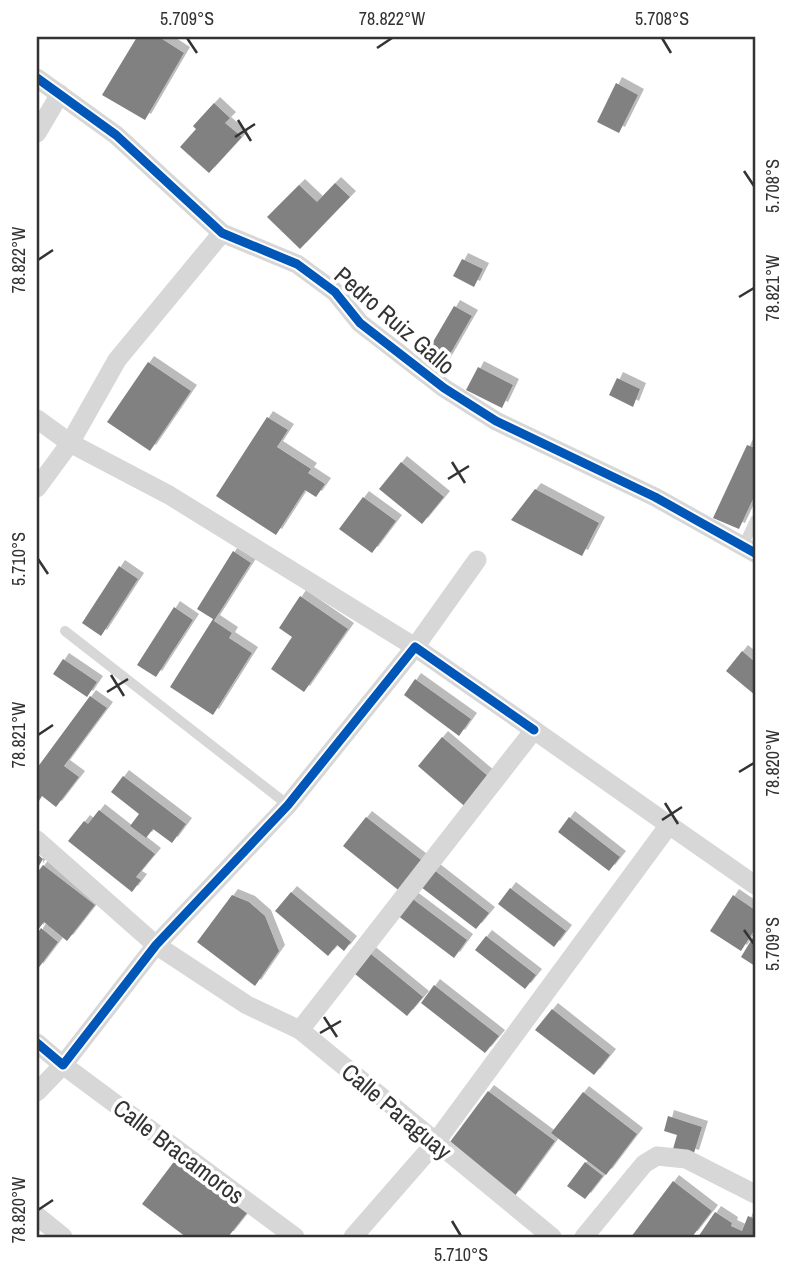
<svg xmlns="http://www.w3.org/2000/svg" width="792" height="1274" viewBox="0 0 792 1274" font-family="'Archivo Narrow',sans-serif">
<defs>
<filter id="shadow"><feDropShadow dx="6" dy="-6" stdDeviation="0" flood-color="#0004"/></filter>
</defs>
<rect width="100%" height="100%" fill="#fff"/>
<g fill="#818181" filter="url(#shadow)">
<polygon points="137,37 159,37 184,53 145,120 102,95"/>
<polygon points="616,83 638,95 619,133 597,122"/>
<polygon points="214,103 230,118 225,123 242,137 209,173 180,147 196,129 193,126"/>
<polygon points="335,183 350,197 300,249 267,217 299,185 317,202"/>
<polygon points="462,259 483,269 474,287 453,276"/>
<polygon points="454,306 472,316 438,375 420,364"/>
<polygon points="148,362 191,391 150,451 107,422"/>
<polygon points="478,367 513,385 502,408 466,390"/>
<polygon points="617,378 640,389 633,407 609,395"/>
<polygon points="267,417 288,430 277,447 311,469 308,473 325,484 316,497 305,490 276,535 216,496"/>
<polygon points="747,445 755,448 755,495 739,529 713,518"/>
<polygon points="401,462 444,497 422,524 379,489"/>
<polygon points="535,489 599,523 582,556 511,520"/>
<polygon points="363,497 396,521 372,553 339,529"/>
<polygon points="233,551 251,563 214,621 232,633 229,638 252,653 213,715 170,687 213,619 197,609"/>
<polygon points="119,566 138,579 101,636 82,623"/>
<polygon points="300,596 348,629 304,692 271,669 292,637 279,628"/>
<polygon points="174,607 193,620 156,677 137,665"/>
<polygon points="742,651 755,662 755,695 726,671"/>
<polygon points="63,659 97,682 87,697 53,674"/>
<polygon points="415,679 471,719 459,736 404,695"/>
<polygon points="90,696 107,708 64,766 79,777 56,807 42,796 37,804 37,768"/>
<polygon points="442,737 489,777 469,810 418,766"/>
<polygon points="123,776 186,824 172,843 153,829 146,838 130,826 139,814 111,792"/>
<polygon points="99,810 155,854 136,877 141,880 132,892 68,841 84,821 88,824"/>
<polygon points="366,817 425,863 402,893 343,846"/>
<polygon points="569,817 620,857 609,871 558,832"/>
<polygon points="37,854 43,859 37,869"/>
<polygon points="43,865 95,905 67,941 44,922 37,931 37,873"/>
<polygon points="434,870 489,913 476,929 421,887"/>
<polygon points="510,888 566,931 554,947 498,904"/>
<polygon points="291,892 351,942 344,951 337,945 328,956 275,911"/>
<polygon points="232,895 249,902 265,916 279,951 255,986 197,942"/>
<polygon points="733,895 755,910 755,929 741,951 710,931"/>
<polygon points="410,897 467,940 454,958 397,915"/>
<polygon points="41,928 58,942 37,970 37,934"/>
<polygon points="755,934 755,966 741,957"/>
<polygon points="486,936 536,975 525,989 475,950"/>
<polygon points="366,950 423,997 407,1016 350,970"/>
<polygon points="434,985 499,1036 485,1053 421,1003"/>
<polygon points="552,1009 610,1055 594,1075 535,1030"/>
<polygon points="488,1091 555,1141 514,1197 447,1146"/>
<polygon points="583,1092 637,1134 606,1175 551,1133"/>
<polygon points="668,1116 702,1127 693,1156 673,1149 677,1135 664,1131"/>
<polygon points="176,1159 247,1213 228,1237 186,1237 142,1204"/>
<polygon points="585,1162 603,1176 585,1199 567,1186"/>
<polygon points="673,1181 712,1211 692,1237 631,1237"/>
<polygon points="715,1212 732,1223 731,1226 742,1231 748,1216 755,1219 755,1237 698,1237"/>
</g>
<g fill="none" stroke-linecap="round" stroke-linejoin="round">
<g stroke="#d7d7d7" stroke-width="10">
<polyline points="743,546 755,520"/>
<polyline points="65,631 288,805"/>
</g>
<g stroke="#d7d7d7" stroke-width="19">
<polyline points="37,78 116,135 222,233 297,264 335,292 360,323 444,388 496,421 655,497 755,553"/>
<polyline points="37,133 60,94"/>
<polyline points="37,419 70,443 169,495 415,647 477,560"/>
<polyline points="37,488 70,443 117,360 222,233"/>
<polyline points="37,840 156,945 247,1005 300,1030 552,1237"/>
<polyline points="300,1030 534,730 669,825"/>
<polyline points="37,1043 63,1065 156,945 288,805 415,647 534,730"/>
<polyline points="37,1092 63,1065 295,1237"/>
<polyline points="37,1216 63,1237"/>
<polyline points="353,1237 435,1143 669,825 755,885"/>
<polyline points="584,1237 644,1164 657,1156 686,1159 755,1194"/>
</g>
<defs>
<g id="cycleway">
<polyline points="37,78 116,135 222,233 297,264 335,292 360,323 444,388 496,421 655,497 755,553"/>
<polyline points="37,1043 63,1065 156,945 288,805 415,647 534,730"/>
</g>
</defs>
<use href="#cycleway" stroke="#fff" stroke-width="13"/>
<use href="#cycleway" stroke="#0057b8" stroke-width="9"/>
</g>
<path fill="none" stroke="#333" stroke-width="2.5" d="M187,38L197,53M662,38L671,53M377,48L392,38M238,120L251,141M235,137L255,124M744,171L754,186M38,260L53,250M739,297L754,288M452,462L465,483M448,479L469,466M38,559L48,574M111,675L124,696M107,692L128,679M38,735L53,725M739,772L754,763M665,803L678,824M662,820L682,807M744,930L754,944M324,1017L337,1037M320,1033L341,1021M38,1210L53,1200M452,1221L461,1236"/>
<g text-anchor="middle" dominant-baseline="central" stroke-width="7" stroke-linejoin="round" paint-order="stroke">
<g font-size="24" fill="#333" stroke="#fff">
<text transform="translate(395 320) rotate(41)">Pedro Ruiz Gallo</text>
<text transform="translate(397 1111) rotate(40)">Calle Paraguay</text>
<text transform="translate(179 1151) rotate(37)">Calle Bracamoros</text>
</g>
</g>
<rect width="792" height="1274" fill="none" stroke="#ffffff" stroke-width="77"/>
<rect x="38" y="38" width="716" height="1198" fill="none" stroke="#333" stroke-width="2.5"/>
<g font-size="18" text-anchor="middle" fill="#333">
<text x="187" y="25">5.709°S</text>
<text x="392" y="25">78.822°W</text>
<text x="662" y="25">5.708°S</text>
<text transform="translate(773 186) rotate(-90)" y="6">5.708°S</text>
<text transform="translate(19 260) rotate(-90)" y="6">78.822°W</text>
<text transform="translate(773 288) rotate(-90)" y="6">78.821°W</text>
<text transform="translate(19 559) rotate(-90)" y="6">5.710°S</text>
<text transform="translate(19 735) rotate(-90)" y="6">78.821°W</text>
<text transform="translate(773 763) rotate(-90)" y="6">78.820°W</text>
<text transform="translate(773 944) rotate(-90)" y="6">5.709°S</text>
<text transform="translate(19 1210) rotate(-90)" y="6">78.820°W</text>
<text x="461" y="1261">5.710°S</text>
</g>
</svg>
